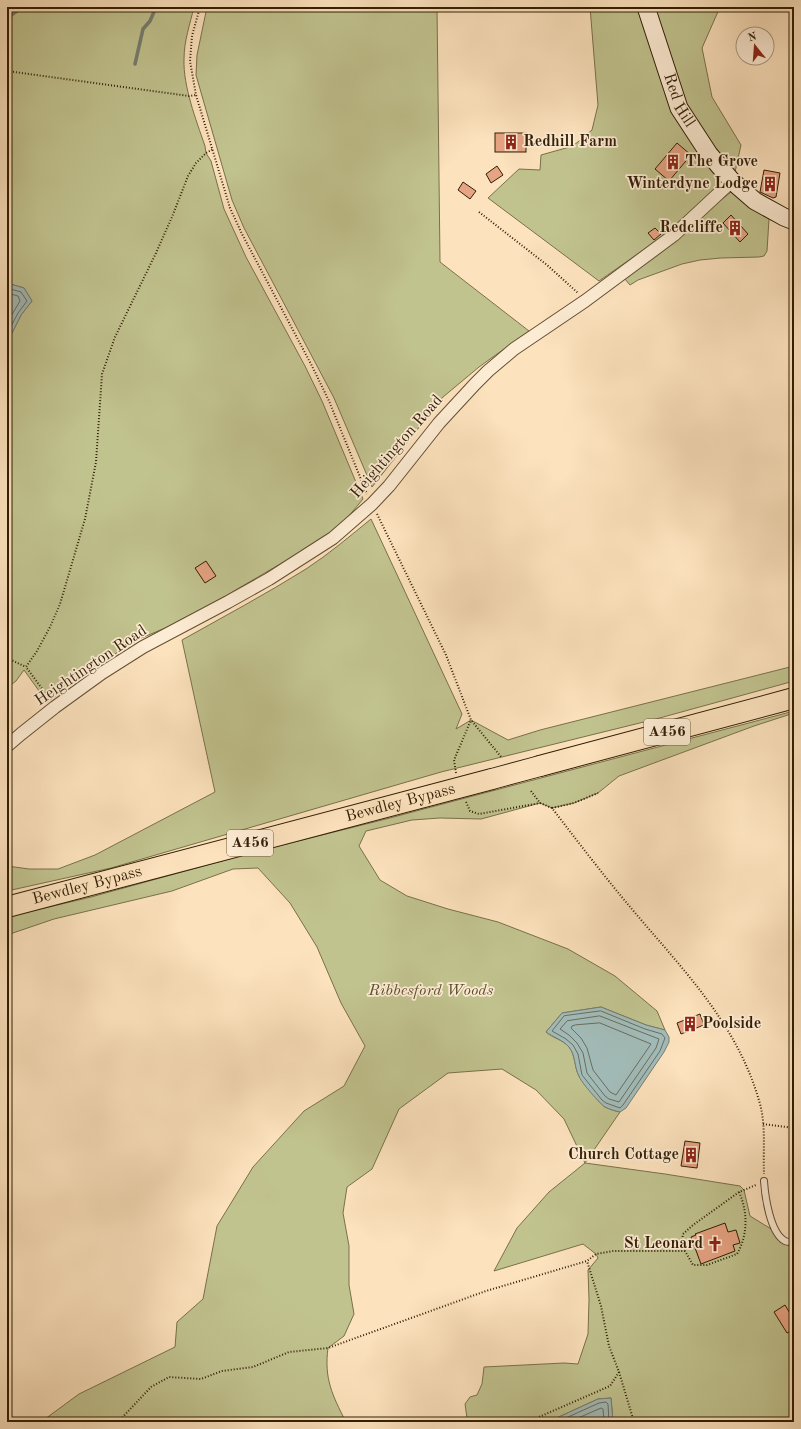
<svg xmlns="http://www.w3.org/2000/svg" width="801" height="1429" viewBox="0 0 801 1429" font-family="'Old Standard TT',serif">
<rect width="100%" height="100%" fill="#fce2bd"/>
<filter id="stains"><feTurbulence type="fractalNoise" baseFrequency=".005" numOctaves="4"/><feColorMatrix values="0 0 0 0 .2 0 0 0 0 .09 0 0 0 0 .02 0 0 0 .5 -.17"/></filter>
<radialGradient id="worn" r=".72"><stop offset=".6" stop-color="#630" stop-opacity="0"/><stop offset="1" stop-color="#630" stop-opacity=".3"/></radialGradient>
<g fill="#c1c38f" stroke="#7a704a">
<path d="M7,7H194C190,24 184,41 184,59C183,86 196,120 205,146L206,153L211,161L224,209L246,257L305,366L322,401L363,499L348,517L327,535L306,549L222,598L170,626L139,639L110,657L47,702L24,670L16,681L7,688V343L21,315L32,301L24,288L7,283Z"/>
<polygon points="207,7 437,7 440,262 529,331 479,367 443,397 372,487 334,398 244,228 232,200 196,75 197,55"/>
<polygon points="590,7 641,7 664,74 726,184 662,237 599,281 488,198 519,169 540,170 541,155 573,146 592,130 598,105"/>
<polygon points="652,7 720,7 702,48 712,97 741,145 735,172 728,170 684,108"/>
<polygon points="731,192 737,193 769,219 767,251 764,256 759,257 721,258 700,260 682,264 638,280 630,285 624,278"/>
<path d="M371,519L462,714L456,729L471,720L508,740L540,730L794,666V681L656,719L441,772L111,868L7,891V866L29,869H58L95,855L215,792L182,640C223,617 266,594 306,569C329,554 350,536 371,519Z"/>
<path d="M794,711V713L754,726L619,776L598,793L574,803L552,808L540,803L481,819L440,818L412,820L366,831L359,846L380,880L407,896L448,909L498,922L568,949L615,976L657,1011L665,1030L646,1025L601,1007L562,1013L546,1032C553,1038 563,1040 569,1047C576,1056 574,1067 579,1076C581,1081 601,1105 605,1107C609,1109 615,1111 620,1112L585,1163L665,1174L740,1186L744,1190L750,1216L776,1232L784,1240L794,1243V1422H613L611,1398L598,1399L550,1421V1422H466L467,1418L465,1404L470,1397L477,1395L482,1384L484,1367L564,1363L578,1364L588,1334L589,1300L588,1270L598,1258L596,1254L583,1244L494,1271L517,1228L549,1192L585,1163L564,1119L536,1090L502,1069L448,1073L399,1109L372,1169L347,1187L343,1213L349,1246V1285L354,1314L344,1336L328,1348C324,1378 332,1395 346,1422H42L45,1419L79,1394L175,1347L177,1322L203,1299L217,1226L253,1167L304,1111L344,1086L365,1046L341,1003L317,947L290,903L258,868L233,869L172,891L54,919L7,935V917L91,897L258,851L386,819Z"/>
</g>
<g fill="#a2bcb9" stroke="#757d71">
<polygon points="7,283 24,288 32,301 21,315 7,343"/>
<path d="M601,1007L646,1025L665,1030L669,1037V1042L664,1052L626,1108L620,1112C615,1111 609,1109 605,1107C601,1105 580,1081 579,1076C574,1067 576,1056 569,1047C563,1040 553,1037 546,1032L562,1013Z"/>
<polygon points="611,1398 613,1422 550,1422 550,1421 598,1399"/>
</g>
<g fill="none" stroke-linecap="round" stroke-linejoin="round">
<g stroke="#6a6d5f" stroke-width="1">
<polyline points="7,288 21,292 27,301 18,313 7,334"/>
<polyline points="7,293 18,296 20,301 7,323"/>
<polygon points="601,1011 645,1029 662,1034 665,1038 660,1051 623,1105 620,1108 606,1103 602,1100 582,1075 578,1054 573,1045 566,1039 552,1031 564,1016"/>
<polygon points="600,1016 659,1039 656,1048 619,1102 609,1099 605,1096 587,1073 583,1053 577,1043 569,1035 560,1029 567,1021"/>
<polygon points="600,1023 651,1044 616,1095 610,1092 593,1070 587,1048 581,1038 571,1028 572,1026 575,1025"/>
<polyline points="557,1422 599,1403 606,1402 608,1404 609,1422"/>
<polyline points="569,1422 601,1408 603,1409 604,1422"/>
</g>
<g stroke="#757d71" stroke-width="3.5">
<polyline points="7,18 23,7"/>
<polyline points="135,64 143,29 150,21 156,7"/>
</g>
</g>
<g fill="#e7a484" stroke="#321e05">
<rect x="495" y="133" width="31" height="19"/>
<polygon points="677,143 691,155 669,181 655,169"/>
<polygon points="497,166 503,175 491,183 486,174"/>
<polygon points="764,170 780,173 776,197 773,198 760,192"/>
<polygon points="463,182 476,191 470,199 458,190"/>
<polygon points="731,215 748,234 740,242 723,223"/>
<polygon points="655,228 661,234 654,240 648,233"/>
<polygon points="206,561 216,576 205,583 195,568"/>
<polygon points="700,1014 704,1025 681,1034 677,1023"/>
<polygon points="685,1141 700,1143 697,1168 681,1166"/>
<polygon points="725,1223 728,1232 736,1230 740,1243 733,1245 735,1251 701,1264 691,1237 696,1235 695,1234"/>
<polygon points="785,1305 794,1320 794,1329 787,1333 774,1312"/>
</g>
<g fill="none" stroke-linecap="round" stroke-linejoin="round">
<defs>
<path id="service" d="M764,1181C765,1196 770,1233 785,1241C787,1242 791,1242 794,1243"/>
<polyline id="minor" points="7,746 21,734 55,707 102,673 143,647 228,602 269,579 333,538 372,504 389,486 439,423 475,384 488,371 514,349 585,301 674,235 732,181"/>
<g id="secondary">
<path id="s1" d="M646,7L679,108L709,154L732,181L755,201L784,217L794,221"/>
</g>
<g id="trunk">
<polyline points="540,766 794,698"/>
<path id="s2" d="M7,907L492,779"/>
</g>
</defs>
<use href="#service" stroke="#644f33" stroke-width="8"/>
<use href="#minor" stroke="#644f33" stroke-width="14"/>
<use href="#secondary" stroke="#321e05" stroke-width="19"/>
<use href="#trunk" stroke="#321e05" stroke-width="22"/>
<g stroke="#321e05" stroke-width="2" stroke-dasharray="1 2" stroke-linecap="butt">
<polyline points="200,7 192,36 190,61 196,95 230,208 242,234 312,366 329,401 367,494"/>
<polyline points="7,71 189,96 196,95"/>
<polyline points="479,212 547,265 578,293"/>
<polyline points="377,514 446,655 471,720 502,758"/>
<polyline points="7,658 26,667"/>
<polyline points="49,698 26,667 37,651 50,627 60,604 85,519 96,462 102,374 115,337 156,253 172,217 188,176 196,163 206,153 213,149"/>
<polyline points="456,773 454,760 471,720"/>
<path d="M531,791L540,803L552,808C578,842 604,876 631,908C683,970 738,1024 760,1104C766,1126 763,1151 764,1174"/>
<polyline points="466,802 470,811 479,814 540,803"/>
<polyline points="552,808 574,803 598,793"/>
<polyline points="763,1124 794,1128"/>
<path d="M739,1192C748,1212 748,1235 737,1254L707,1265H693L685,1251L682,1240L683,1234L693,1225L739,1192L756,1185"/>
<polyline points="791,1251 790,1252 794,1267"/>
<polyline points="619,1372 634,1422"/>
<polyline points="118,1422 151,1387 169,1377 201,1379 222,1371 253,1367 289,1352 328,1348 486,1291 587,1261 596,1254 613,1251 685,1251"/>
<polyline points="536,1422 539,1417 610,1386 619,1372 609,1346 601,1306 587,1261"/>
</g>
<use href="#service" stroke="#fdecd4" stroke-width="6"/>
<use href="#minor" stroke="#fdecd4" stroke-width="12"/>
<use href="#secondary" stroke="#fdecd4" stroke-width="17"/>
<use href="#trunk" stroke="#fce2bd" stroke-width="20"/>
<defs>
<polyline id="trunk-bridge" points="492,779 540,766"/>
</defs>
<use href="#trunk-bridge" stroke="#321e05" stroke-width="22" stroke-linecap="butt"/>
<use href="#trunk-bridge" stroke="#fce2bd" stroke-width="20"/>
</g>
<defs>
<symbol id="building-bare" viewBox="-9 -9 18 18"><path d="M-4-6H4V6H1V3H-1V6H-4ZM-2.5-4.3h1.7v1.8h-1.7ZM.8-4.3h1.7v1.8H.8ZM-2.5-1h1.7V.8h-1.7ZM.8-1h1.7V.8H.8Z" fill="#8f2418" stroke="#fdecd4" stroke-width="2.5" paint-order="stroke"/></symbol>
<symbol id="church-bare" viewBox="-9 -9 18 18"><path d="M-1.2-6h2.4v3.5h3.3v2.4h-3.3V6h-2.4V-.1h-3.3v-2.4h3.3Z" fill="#8f2418" stroke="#fdecd4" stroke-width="2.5" paint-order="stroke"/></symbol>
</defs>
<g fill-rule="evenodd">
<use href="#building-bare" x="500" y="131" width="22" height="22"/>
<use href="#building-bare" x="662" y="151" width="22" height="22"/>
<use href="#building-bare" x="759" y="173" width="22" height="22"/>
<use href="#building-bare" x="724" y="217" width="22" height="22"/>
<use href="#building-bare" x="679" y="1013" width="22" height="22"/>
<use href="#building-bare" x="680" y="1144" width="22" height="22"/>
<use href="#church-bare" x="704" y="1233" width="22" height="22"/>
</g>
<g text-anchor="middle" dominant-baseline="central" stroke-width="3.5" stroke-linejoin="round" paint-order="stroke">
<g fill="#fdecd4" stroke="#6f5c43" stroke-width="1">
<rect x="644" y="719" width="46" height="26" rx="3"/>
<rect x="227" y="830" width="46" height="26" rx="3"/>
</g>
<g font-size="15" font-weight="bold" fill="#321e05">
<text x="667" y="732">A456</text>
<text x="250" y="843">A456</text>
</g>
<g font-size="16" fill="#321e05" stroke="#fdecd4">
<text stroke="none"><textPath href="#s1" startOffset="99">Red Hill</textPath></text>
<text transform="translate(397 447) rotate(-49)">Heightington Road</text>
<text transform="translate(91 666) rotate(-34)">Heightington Road</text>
<text stroke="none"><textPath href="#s2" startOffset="407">Bewdley Bypass</textPath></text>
<text stroke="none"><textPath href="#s2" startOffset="83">Bewdley Bypass</textPath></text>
</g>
<g font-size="16" font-weight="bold" fill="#321e05" stroke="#fdecd4" text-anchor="end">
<text x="523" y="142" text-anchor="start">Redhill Farm</text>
<text x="685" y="162" text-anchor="start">The Grove</text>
<text x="758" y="184">Winterdyne Lodge</text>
<text x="723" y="228">Redcliffe</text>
<text x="702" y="1024" text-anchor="start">Poolside</text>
<text x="679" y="1155">Church Cottage</text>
<text x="703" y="1244">St Leonard</text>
</g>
<g font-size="16" font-style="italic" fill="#5d502e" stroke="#fdecd4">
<text x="431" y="991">Ribbesford Woods</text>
</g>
</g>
<rect width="801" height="1429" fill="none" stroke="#fce2bd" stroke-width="24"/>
<rect x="8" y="8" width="785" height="1413" fill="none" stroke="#321e05" stroke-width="2"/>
<rect x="12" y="12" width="777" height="1405" fill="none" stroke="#321e05"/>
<g transform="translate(755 46) rotate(343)"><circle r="19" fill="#fdecd4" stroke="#ac9a81"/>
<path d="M0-3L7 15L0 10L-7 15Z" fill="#8f2418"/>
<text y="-6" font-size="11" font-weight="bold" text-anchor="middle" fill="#321e05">N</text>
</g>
<rect width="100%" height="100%" filter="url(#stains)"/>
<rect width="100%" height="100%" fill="url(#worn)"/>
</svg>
